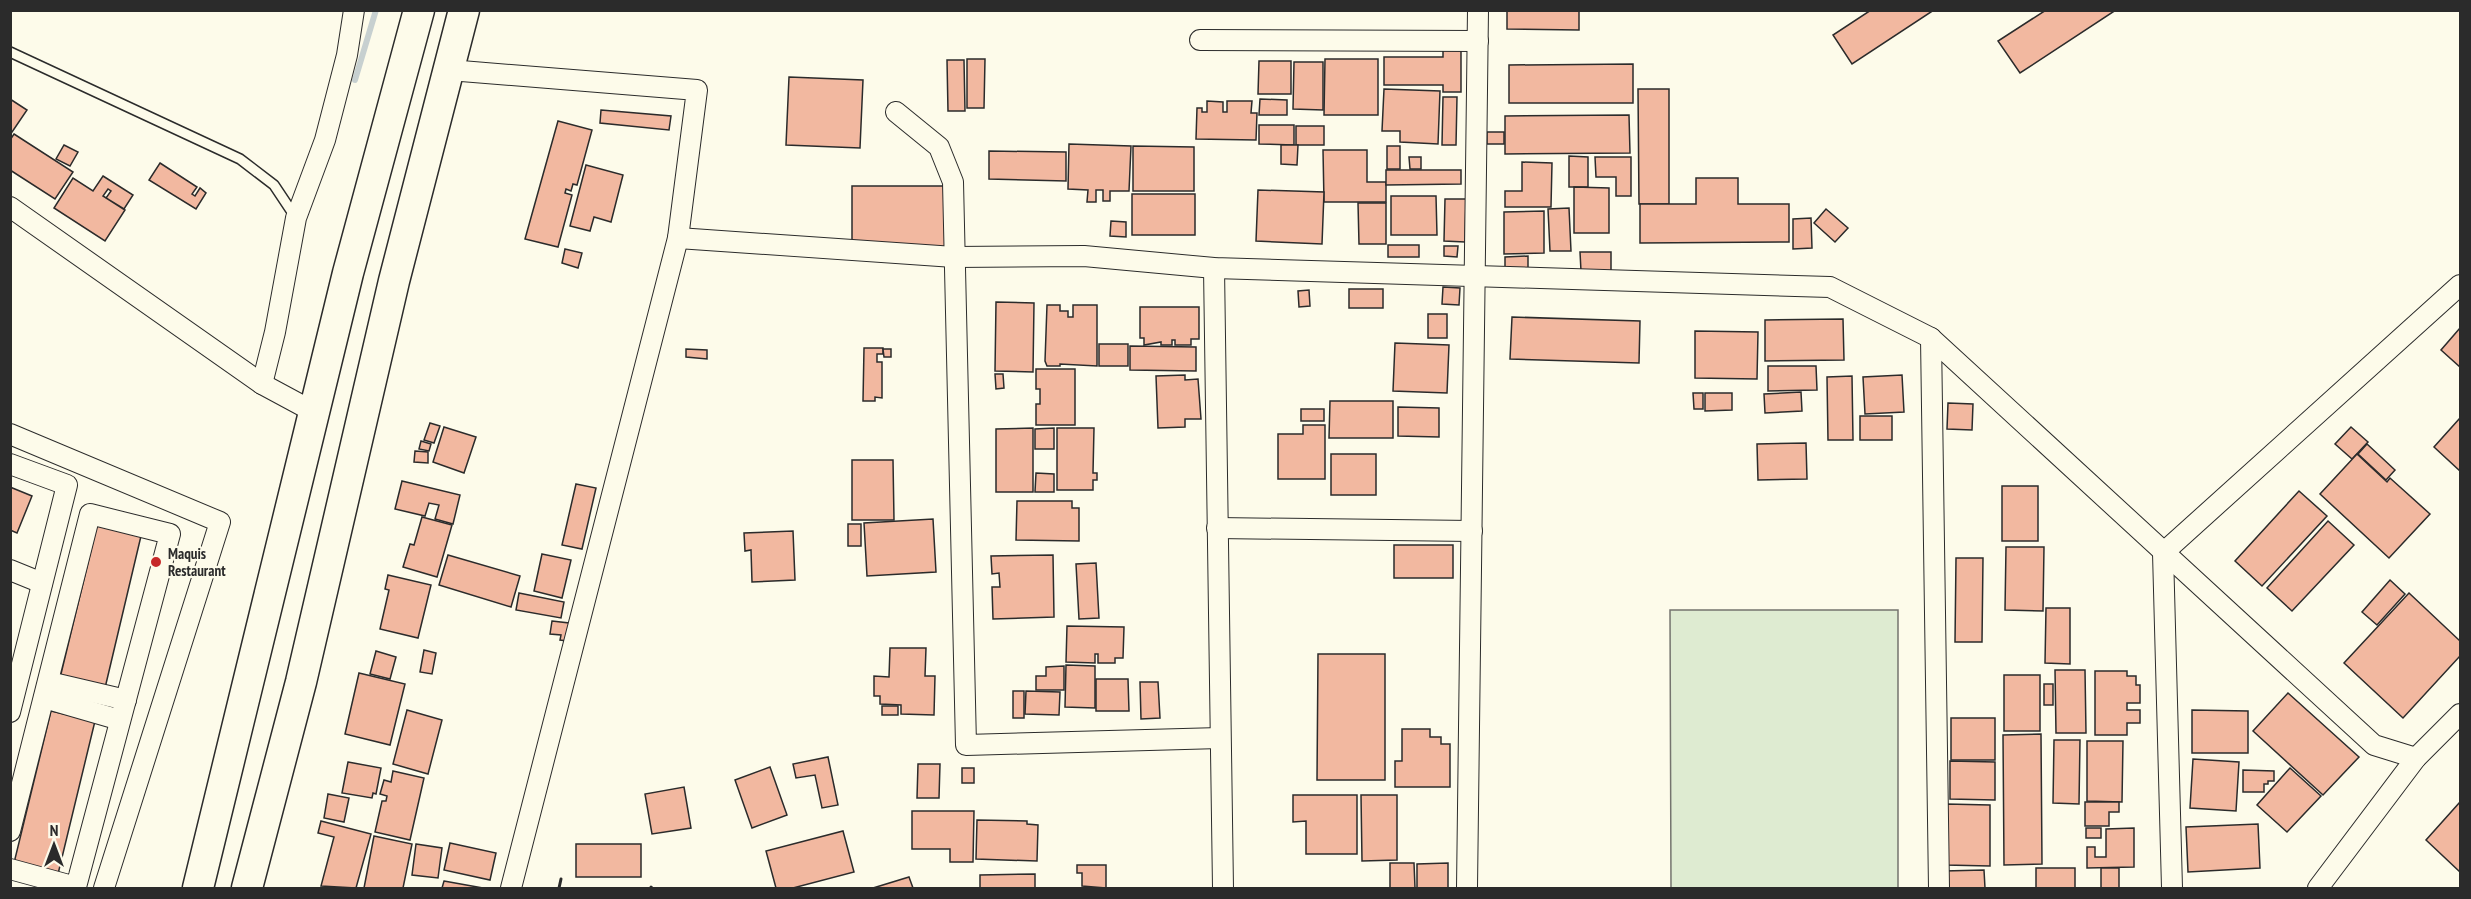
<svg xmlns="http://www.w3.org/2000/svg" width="2471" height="899" viewBox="0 0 2471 899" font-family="'PT Sans Narrow',sans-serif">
<rect width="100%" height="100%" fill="#fdfbea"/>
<polygon fill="#deebd1" stroke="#74746e" stroke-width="1.5" points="1670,610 1898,610 1898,888 1671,888"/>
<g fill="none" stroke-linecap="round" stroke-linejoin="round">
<polyline stroke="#c7d0d0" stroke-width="6" points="355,80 376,10"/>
</g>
<g fill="#f2b8a0" stroke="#2b2b2b" stroke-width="1.5">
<polygon points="1507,10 1579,10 1579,30 1507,29"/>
<polygon points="1871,10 1934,10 1852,64 1833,35"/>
<polygon points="2046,10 2116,10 2020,73 1998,41"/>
<polygon points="1443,48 1461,48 1461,92 1443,92 1443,85 1384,85 1384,57 1443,57"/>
<polygon points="967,59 985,59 984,108 967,108"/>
<polygon points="1325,59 1378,59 1378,115 1324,115"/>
<polygon points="947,60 964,60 965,111 948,111"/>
<polygon points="1259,61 1291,61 1291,94 1258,94"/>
<polygon points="1294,62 1323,62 1323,110 1293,109"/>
<polygon points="1633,64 1633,103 1509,103 1509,65"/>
<polygon points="789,77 863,80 860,148 786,145"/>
<polygon points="1384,89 1440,91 1438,144 1400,142 1400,131 1382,131"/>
<polygon points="1638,89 1669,89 1669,204 1639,204"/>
<polygon points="1443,97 1457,97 1456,145 1442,145"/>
<polygon points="10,99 27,110 10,135"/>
<polygon points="1260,99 1287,100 1287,115 1259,115"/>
<polygon points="1207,101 1223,102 1223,112 1227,112 1227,101 1252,101 1251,113 1257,113 1256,140 1196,139 1197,108 1202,108 1202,112 1207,112"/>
<polygon points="601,110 671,116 669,130 600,123"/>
<polygon points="1629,115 1630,153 1505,154 1505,116"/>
<polygon points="558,121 592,130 577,185 573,184 571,191 566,189 565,193 572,195 558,247 525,239"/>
<polygon points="1259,125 1294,125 1294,145 1259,144"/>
<rect x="1296" y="126" width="28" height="19"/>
<rect x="1487" y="132" width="17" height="12"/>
<polygon points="14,134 73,172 55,199 10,170 10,140"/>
<polygon points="1069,144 1131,146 1129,191 1110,191 1110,201 1103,201 1103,190 1096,190 1096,202 1087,202 1088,190 1068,189"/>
<polygon points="64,145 78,152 70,166 56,159"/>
<polygon points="1281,145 1298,145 1297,165 1281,164"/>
<polygon points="1133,146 1194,147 1194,191 1133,191"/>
<rect x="1387" y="146" width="13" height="23"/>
<polygon points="1323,150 1367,150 1367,182 1386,182 1386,202 1324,202"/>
<polygon points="989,151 1066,152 1066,181 989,179"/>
<polygon points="1569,156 1588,157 1588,187 1569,187"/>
<polygon points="1409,157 1421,157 1421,169 1410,169"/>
<polygon points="1595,157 1631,157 1631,196 1616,196 1616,177 1596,177"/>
<polygon points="1522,162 1552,163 1551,207 1505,207 1505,191 1522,191"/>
<polygon points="160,163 197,187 192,194 195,196 200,188 206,193 196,209 149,180"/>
<polygon points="586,165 623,175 611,222 594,217 590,231 570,226"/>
<polygon points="1386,170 1461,170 1461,184 1386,185"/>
<polygon points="103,176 133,195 124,209 106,198 111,191 108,189 103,196 125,210 105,241 54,208 73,178 93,191"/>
<polygon points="1696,178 1738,178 1738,204 1789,204 1789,242 1640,243 1640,204 1696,204"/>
<rect x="852" y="186" width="100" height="61"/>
<polygon points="1574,187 1609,188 1609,233 1574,233"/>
<polygon points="1258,190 1324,192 1322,244 1256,241"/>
<rect x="1132" y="194" width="63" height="41"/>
<polygon points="1391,196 1436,196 1437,235 1391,235"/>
<polygon points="1445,199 1466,199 1465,242 1444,241"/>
<polygon points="1358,203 1386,203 1386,244 1359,244"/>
<polygon points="1569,208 1571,251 1550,251 1548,209"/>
<polygon points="1826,209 1848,228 1835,242 1814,223"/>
<polygon points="1544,211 1544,253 1504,254 1504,212"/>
<polygon points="1811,218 1812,248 1793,249 1793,219"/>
<polygon points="1111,221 1126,222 1126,237 1110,236"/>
<rect x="1388" y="245" width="31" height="12"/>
<polygon points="1444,246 1458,246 1457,257 1444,256"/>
<polygon points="565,249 582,253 578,268 562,263"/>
<polygon points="1580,252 1611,252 1611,271 1581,271"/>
<polygon points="1528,256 1528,268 1505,268 1505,257"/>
<polygon points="1443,287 1460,288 1459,305 1442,304"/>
<rect x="1349" y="289" width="34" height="19"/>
<polygon points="1309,290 1310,306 1299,307 1298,291"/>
<polygon points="996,302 1034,303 1033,372 995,371"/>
<polygon points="1047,305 1060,305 1060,311 1068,311 1068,317 1073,317 1073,305 1097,305 1097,366 1060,364 1060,366 1047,366 1045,361"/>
<polygon points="1140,307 1199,307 1199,339 1191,339 1191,345 1175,345 1175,340 1172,340 1172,345 1161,345 1161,342 1144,345 1144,338 1140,338"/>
<rect x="1428" y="314" width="19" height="24"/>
<polygon points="1512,317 1640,321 1639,363 1510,359"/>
<polygon points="1843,319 1844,360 1765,361 1765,320"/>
<polygon points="2460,328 2460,367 2441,350"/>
<polygon points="1695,331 1758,332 1757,379 1695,378"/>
<polygon points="1395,343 1449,345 1447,393 1393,391"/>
<rect x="1099" y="344" width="29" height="22"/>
<polygon points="1130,346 1196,347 1196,371 1130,370"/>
<polygon points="864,348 883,348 883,354 877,354 877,362 882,362 882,398 875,397 875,401 863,401"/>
<polygon points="686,349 707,350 707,359 686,357"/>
<polygon points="883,349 891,349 891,357 884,357"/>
<polygon points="1768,366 1816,366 1817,390 1768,391"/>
<polygon points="1036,369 1075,369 1075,425 1036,425 1036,404 1040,404 1040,389 1036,389"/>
<polygon points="995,374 1003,374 1004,388 996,389"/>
<polygon points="1185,375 1185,380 1198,379 1201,419 1185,419 1185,427 1158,428 1156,376"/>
<polygon points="1902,375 1904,412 1865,414 1863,377"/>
<polygon points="1852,376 1853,440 1828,440 1827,377"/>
<polygon points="1801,392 1802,411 1765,413 1764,394"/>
<polygon points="1693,393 1703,393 1703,409 1694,409"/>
<polygon points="1705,393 1732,393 1732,410 1705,411"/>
<polygon points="1330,401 1393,401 1393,438 1329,438"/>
<polygon points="1948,403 1973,404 1972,430 1947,429"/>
<polygon points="1398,407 1439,408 1439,437 1398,436"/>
<rect x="1301" y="409" width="23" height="12"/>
<rect x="1860" y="416" width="32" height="24"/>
<polygon points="2460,418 2460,471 2434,447"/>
<polygon points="430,423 440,426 434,443 424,440"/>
<polygon points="1303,425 1325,425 1325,479 1278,479 1278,434 1303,434"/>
<polygon points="444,427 476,437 464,473 433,462"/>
<polygon points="2351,427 2368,442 2352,459 2335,444"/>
<polygon points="1033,428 1033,492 996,492 996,429"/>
<polygon points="1054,428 1054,449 1035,449 1035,429"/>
<polygon points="1057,428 1094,428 1093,473 1097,473 1097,480 1093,480 1093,490 1057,490"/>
<polygon points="421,441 431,444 429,451 419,449"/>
<polygon points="1806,443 1807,479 1758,480 1757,444"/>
<polygon points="2367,444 2395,470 2386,480 2358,454"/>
<polygon points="415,451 428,452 428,463 414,462"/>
<rect x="1331" y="454" width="45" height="41"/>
<polygon points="2357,454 2387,482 2390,478 2430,514 2389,558 2320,494"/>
<polygon points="852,460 893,460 894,520 852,520"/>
<polygon points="1036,473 1054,474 1054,492 1035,492"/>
<polygon points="402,481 460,495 453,524 435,519 439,505 429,503 425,516 395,509"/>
<polygon points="576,484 596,488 582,549 562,545"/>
<rect x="2002" y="486" width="36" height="55"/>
<polygon points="10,487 32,496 17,533 10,530"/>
<polygon points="2299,491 2327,516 2262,586 2235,561"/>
<polygon points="1017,501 1072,501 1072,508 1079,508 1079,541 1016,540"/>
<polygon points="422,517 452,525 437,577 403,567 410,544 414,545"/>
<polygon points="933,519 936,572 867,576 864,523"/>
<polygon points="2328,521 2354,545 2292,611 2267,588"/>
<rect x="848" y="524" width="13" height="22"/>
<polygon points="97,525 141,536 105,688 60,678"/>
<polygon points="793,531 795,580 752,582 751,550 745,551 744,533"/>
<rect x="1394" y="545" width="59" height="33"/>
<polygon points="2006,547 2044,547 2043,611 2005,610"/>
<polygon points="542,554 571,560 562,598 534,591"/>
<polygon points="448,555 520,576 511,607 439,585"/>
<polygon points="1053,555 1054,617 993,619 992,587 1000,587 999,573 992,574 991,556"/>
<polygon points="1956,558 1983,558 1982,642 1955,642"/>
<polygon points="1096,563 1099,618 1079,619 1076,564"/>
<polygon points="388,575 431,585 418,638 380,629 389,590 385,589"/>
<polygon points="2390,580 2405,594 2377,625 2362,612"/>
<polygon points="519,593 564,602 561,618 516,610"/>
<polygon points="2409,593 2460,641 2460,656 2403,718 2344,663"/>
<polygon points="2046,608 2070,608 2070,664 2045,663"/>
<polygon points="552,621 569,623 567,641 560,640 561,635 550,634"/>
<polygon points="1067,626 1124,627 1123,658 1115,658 1115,663 1098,663 1098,654 1095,654 1095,663 1066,662"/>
<polygon points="890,648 926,648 925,676 935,676 934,715 901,714 901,705 880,704 880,696 874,696 874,676 889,677"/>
<polygon points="424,650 436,653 432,674 420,672"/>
<polygon points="376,651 396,657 390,679 370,674"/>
<polygon points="1318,654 1385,654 1385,780 1317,780"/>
<polygon points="1066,665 1095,666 1095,708 1065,707"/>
<polygon points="1064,666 1064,690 1036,690 1036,676 1046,676 1046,667"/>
<polygon points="2055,670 2085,670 2086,733 2056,733"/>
<polygon points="2095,671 2127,671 2127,676 2136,676 2136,685 2140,685 2140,703 2127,703 2127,710 2140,710 2140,723 2127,723 2127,735 2095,735"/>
<polygon points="359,673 405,684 390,745 345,734"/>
<rect x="2004" y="675" width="36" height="56"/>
<polygon points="1096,679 1128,679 1129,711 1096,711"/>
<polygon points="1140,682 1158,682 1160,718 1141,719"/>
<rect x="2044" y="684" width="9" height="21"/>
<rect x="1013" y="691" width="11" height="27"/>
<polygon points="1026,691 1060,692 1059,715 1025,714"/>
<polygon points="2288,693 2359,757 2323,795 2253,731"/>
<rect x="882" y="706" width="16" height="9"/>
<polygon points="407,710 442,720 428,774 393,764"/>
<polygon points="2192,710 2248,711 2248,753 2192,753"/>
<polygon points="51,711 95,721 58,874 14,863"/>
<rect x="1951" y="718" width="44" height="42"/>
<polygon points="1402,729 1430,729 1430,737 1441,737 1441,744 1450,744 1450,787 1395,787 1395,761 1402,761"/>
<polygon points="2041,734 2042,864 2004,865 2003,735"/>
<polygon points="2054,740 2080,740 2079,804 2053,803"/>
<polygon points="2087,741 2123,741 2122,802 2087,801"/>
<polygon points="828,757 838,805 822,808 815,775 796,778 793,764"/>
<polygon points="2193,759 2239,762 2236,811 2190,808"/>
<polygon points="1950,761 1995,762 1995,800 1950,799"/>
<polygon points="348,762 381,768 376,794 373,793 372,798 342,793"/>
<polygon points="918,764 940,764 939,798 917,798"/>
<polygon points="770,767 787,815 752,828 735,780"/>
<rect x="962" y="768" width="12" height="15"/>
<polygon points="2290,768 2321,796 2287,832 2257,805"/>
<polygon points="2243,770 2274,771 2274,781 2268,781 2268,784 2264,784 2264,792 2243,792"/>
<polygon points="393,771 424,778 410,840 375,832 382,801 386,801 387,796 380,794 384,780 391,782"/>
<polygon points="684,787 691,828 652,834 645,794"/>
<polygon points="328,794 349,798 344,822 324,818"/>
<polygon points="1293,795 1357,795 1357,854 1306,854 1306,821 1293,822"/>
<polygon points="1361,795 1397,795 1397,860 1362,861"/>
<polygon points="2085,802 2119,802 2119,812 2109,812 2109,826 2085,826"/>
<polygon points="2460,802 2460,872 2426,840"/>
<polygon points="1946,804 1990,805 1990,866 1945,865"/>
<polygon points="912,811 974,811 973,862 950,862 950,849 912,849"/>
<polygon points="977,820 1027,821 1027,824 1038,825 1037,861 976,859"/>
<polygon points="321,821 371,834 356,888 321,886 334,837 318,833"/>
<polygon points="2258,824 2260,868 2188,872 2186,827"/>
<rect x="2086" y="828" width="15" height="10"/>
<polygon points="2134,828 2134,867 2087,868 2087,847 2095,847 2095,857 2106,857 2106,829"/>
<polygon points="843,831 854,872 793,888 776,888 766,851"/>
<polygon points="374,836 412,844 403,888 364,888"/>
<polygon points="450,843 496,853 490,880 444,870"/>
<polygon points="416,844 442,848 438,878 412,875"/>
<rect x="576" y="844" width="65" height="33"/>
<polygon points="1390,863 1414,863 1415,888 1390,888"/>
<polygon points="1448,863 1448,888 1417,888 1417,864"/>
<polygon points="1077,865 1106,865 1106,888 1082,886 1082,873 1077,873"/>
<rect x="2036" y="868" width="39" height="20"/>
<rect x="2101" y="868" width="18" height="20"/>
<polygon points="1984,870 1985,888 1945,888 1944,871"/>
<polygon points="1035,874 1035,888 980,888 980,875"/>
<polygon points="909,877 913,888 873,888"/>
<polygon points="444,881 483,888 442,888"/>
</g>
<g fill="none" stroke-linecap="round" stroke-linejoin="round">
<defs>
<polyline id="lane" points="10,52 240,159 274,185 296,218"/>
<g id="street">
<polyline points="1200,40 1478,41"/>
<polyline points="449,70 697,90 678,238 511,888"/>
<polyline points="896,112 939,147 953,182 966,745 1220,738"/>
<polyline points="10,207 262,384 314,412"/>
<polyline points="678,238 954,257 1084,256 1214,268 1830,287 1931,338 2374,745 2416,758"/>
<polyline points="1214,268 1223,888"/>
<polyline points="1931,338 1939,888"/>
<polyline points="262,384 275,332 296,218 325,140 347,55 354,10"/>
<polyline points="10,434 220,522 104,888"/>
<polyline points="10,464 67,485 10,712"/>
<polyline points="1217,528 1472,531"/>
<polyline points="10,570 42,583"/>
<polyline points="49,682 126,700"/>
<polyline points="44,698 120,720"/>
<polyline points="10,831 90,514 170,534 76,887 10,869"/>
<polyline points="1467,888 1478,10"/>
<polyline points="2172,888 2163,553 2460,285"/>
<polyline points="2318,888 2416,758 2460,714"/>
</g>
<g id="primary">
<polyline points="198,888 348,273 419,10"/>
<polyline points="247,888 301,682 394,281 464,10"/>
</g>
</defs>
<use href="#lane" stroke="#2b2b2b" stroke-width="12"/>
<use href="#street" stroke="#2b2b2b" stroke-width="22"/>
<use href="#primary" stroke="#2b2b2b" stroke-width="33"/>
<use href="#lane" stroke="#fdfbea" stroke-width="9"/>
<use href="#street" stroke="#fdfbea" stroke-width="20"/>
<use href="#primary" stroke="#fdfbea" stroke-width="30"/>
<g stroke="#2b2b2b" stroke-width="3">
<polyline points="651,887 652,888"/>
<polyline points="559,888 561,879"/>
</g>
</g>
<circle fill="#c62828" stroke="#fdfbea" stroke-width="2" cx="156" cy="562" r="6"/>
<g text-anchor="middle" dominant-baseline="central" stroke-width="4.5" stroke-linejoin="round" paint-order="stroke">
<g font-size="15" font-weight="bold" fill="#2b2b2b" stroke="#fdfbea" text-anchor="start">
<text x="168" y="553">Maquis<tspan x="168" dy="17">Restaurant</tspan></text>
</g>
</g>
<rect width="2471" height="899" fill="none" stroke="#2b2b2b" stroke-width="24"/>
<g transform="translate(54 845)" stroke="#fdfbea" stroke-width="4.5" paint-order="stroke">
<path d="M0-4.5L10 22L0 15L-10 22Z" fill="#2b2b2b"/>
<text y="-9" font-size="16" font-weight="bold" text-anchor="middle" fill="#2b2b2b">N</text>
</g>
</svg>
